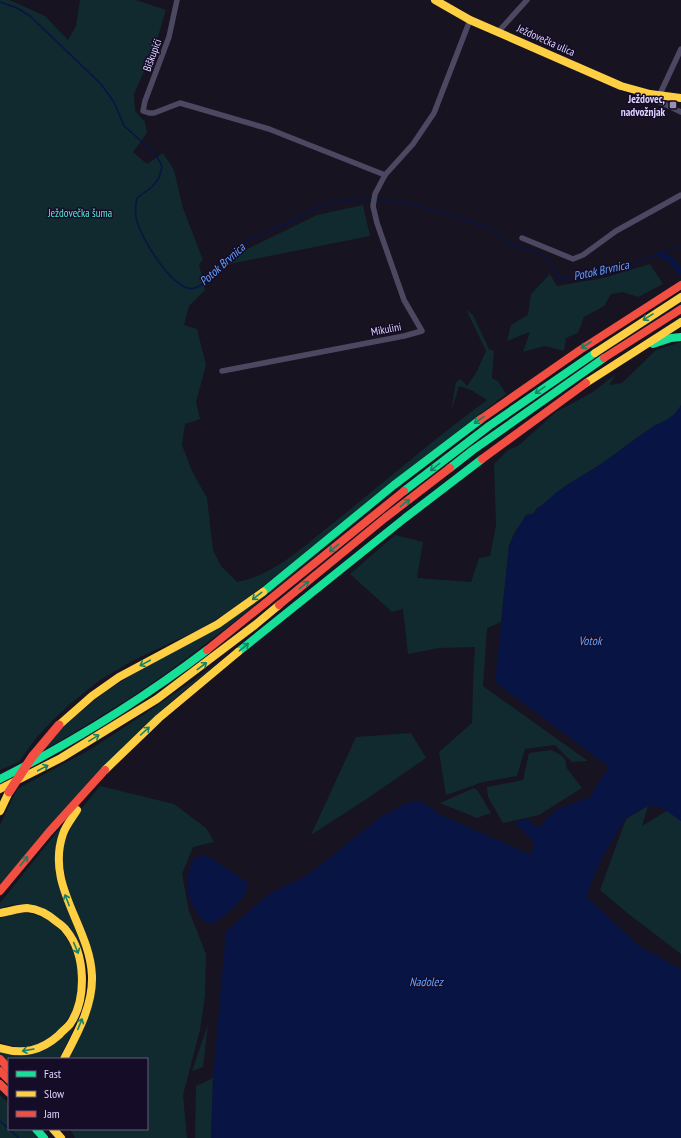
<svg xmlns="http://www.w3.org/2000/svg" width="681" height="1138" viewBox="0 0 681 1138" font-family="'PT Sans Narrow',sans-serif">
<rect width="100%" height="100%" fill="#171321"/>
<g fill="#112a2f">
<path d="M0,0H10L45,16L68,40L76,26L80,0H136L166,10L155,46L134,94L135,111L145,122L147,133L133,152L147,164L163,153L174,170L183,208L203,260L199,264L205,290L189,306L184,325L197,329L206,365L196,402L200,419L185,424L182,445L192,471L207,498L213,550L221,566L237,582C276,575 307,543 337,520C387,480 435,438 487,400L471,390L459,386L451,412L456,382L461,379L467,386L476,373L486,351L466,309L473,315L489,349L494,351L492,378L498,381L506,394L402,474L268,582L227,613L198,630L134,660L100,680L70,704L55,718L36,738L19,762L0,770Z"/>
<polygon points="363,205 370,236 229,264 239,253 317,215"/>
<polygon points="650,264 663,284 638,297 623,292 611,294 604,306 584,317 578,333 566,338 564,351 545,346 523,352 530,332 507,341 511,325 528,315 531,294 550,274 557,286 603,278"/>
<path d="M681,342V405C673,420 664,420 651,428C633,440 616,454 598,466C586,474 572,481 560,490C551,496 546,504 536,509C534,516 526,516 522,522C516,529 512,537 509,546L501,622L487,628L483,686L588,761L572,762L555,745L525,749L517,776L483,782L446,795L439,752L472,723L473,684L475,647L439,648L408,654L403,609L392,612L350,574L395,535L423,542L417,578L471,582L479,558L490,556L496,525L494,464L508,450L518,446L556,412L593,392L616,374L609,385L622,383L656,350Z"/>
<path d="M574,358C512,403 449,446 389,495C313,557 238,622 158,679C120,705 81,729 42,751L62,728L102,694L130,676L210,632L460,438Z"/>
<polygon points="229,654 168,704 0,884 0,825 17,789 91,749 140,717 200,676"/>
<polygon points="411,733 426,758 368,798 311,835 356,737"/>
<path d="M551,750C559,754 568,757 566,767L582,788L539,815L503,823L488,797L487,787L523,780L529,753Z"/>
<polygon points="100,786 174,804 206,828 214,842 193,847 182,874 189,911 206,954 205,996 200,1030 183,1095 187,1138 75,1138 70,1129 147,1129 147,1059 69,1059 95,991 68,892 62,858 64,843 77,814"/>
<polygon points="474,788 478,791 491,813 477,818 440,803"/>
<polygon points="648,806 642,826 668,810 681,821 681,954 626,912 600,890 626,819"/>
<polygon points="64,823 56,844 84,956 77,939 28,904 11,905 0,908 0,903"/>
<path d="M20,912C34,914 46,916 57,925C60,927 62,932 64,935C71,945 77,956 79,968C80,974 78,981 78,986C77,990 78,995 77,999C68,1030 33,1059 0,1042V918Z"/>
<polygon points="82,1011 59,1059 9,1059 9,1063 0,1054 0,1050 34,1053"/>
<polygon points="208,1024 203,1067 192,1071"/>
<polygon points="213,1078 211,1138 195,1138 196,1086"/>
<polygon points="0,1095 9,1104 9,1129 32,1129 40,1138 0,1138"/>
</g>
<g fill="#081544">
<path d="M681,405V821L661,807L648,806L626,818L602,857L586,896L639,946L681,969V1138H211L213,1078L226,931L269,894L309,874L382,816L407,803L421,801L441,815L531,855L534,842L515,823L526,819L539,828L555,810L591,797L593,791L609,767L495,682L509,546C513,535 520,525 526,515L535,513L536,509C545,504 551,496 560,490C572,481 586,474 598,466C616,454 633,440 651,428C664,420 673,420 681,405Z"/>
<path d="M201,855L209,857L247,882C247,885 247,888 246,891C245,898 218,923 211,924C199,925 187,895 187,885C187,877 190,868 192,860Z"/>
</g>
<g fill="none" stroke-linecap="round" stroke-linejoin="round">
<g stroke="#081544" stroke-width="1.5">
<path d="M0,2L17,8L30,16L101,84L114,102L124,126L155,153L162,166L159,178L152,187L137,198C135,207 135,218 139,227C145,243 175,294 195,288C219,279 228,251 249,240C261,233 275,229 288,223C299,217 311,209 323,205C369,193 412,202 456,217C467,221 480,224 490,229C497,232 501,239 507,242C519,249 539,251 549,260C553,265 556,273 559,279C602,276 641,260 681,247"/>
<polyline points="0,1121 19,1138"/>
</g>
<polyline stroke="#081544" stroke-width="5.5" points="659,254 671,260 681,273"/>
<g stroke="#4d4862" stroke-width="5.5">
<polyline points="177,0 169,37 145,101 143,111 149,113 154,113 180,103 269,129 385,175"/>
<polyline points="498,32 527,0"/>
<polyline points="650,94 658,101 681,112"/>
<polyline points="659,96 681,49"/>
<polyline points="522,238 573,259 583,255 616,231 681,195"/>
<polyline points="222,371 404,336 422,331 404,300 377,223 373,206 375,194 385,175 413,144 434,113 470,20"/>
</g>
<g stroke="#16e098" stroke-width="8">
<polyline points="653,344 671,338 681,337"/>
<polyline points="450,468 473,450 604,358"/>
<polyline points="404,491 489,426 595,353"/>
<polyline points="263,592 394,485 481,419"/>
<polyline points="238,652 405,518 482,459"/>
<path d="M0,779C75,741 140,701 207,650"/>
<polyline points="36,1129 44,1138"/>
</g>
<g stroke="#ffcf43" stroke-width="8">
<polyline points="435,0 470,20 621,86 650,94 681,98"/>
<polyline points="595,353 681,297"/>
<polyline points="586,383 681,322"/>
<polyline points="59,725 92,696 119,677 218,624 263,592"/>
<polyline points="105,770 159,718 238,652"/>
<polyline points="0,789 61,758 157,699 255,625 279,605"/>
<polyline points="0,811 9,792"/>
<path d="M0,913C8,912 19,908 27,908C38,909 49,915 57,922C60,924 64,927 66,930C86,954 87,999 70,1024C67,1028 62,1031 59,1035C41,1051 23,1055 0,1048"/>
<path d="M64,1059C77,1034 93,1006 92,976C90,926 45,886 63,834C66,825 73,817 77,810"/>
<polyline points="53,1129 61,1138"/>
</g>
<g stroke="#f24e42" stroke-width="8">
<polyline points="604,358 681,309"/>
<polyline points="481,419 580,350 681,285"/>
<polyline points="482,459 586,383"/>
<polyline points="279,605 385,518 450,468"/>
<polyline points="207,650 404,491"/>
<polyline points="0,891 49,832 105,770"/>
<polyline points="0,1059 9,1069"/>
<polyline points="0,1071 9,1080"/>
<polyline points="0,1084 9,1093"/>
</g>
<polyline stroke="#f24e42" stroke-width="9" points="9,792 32,757 59,725"/>
</g>
<defs><path id="oneway-shaft" d="M-6 0H5M1.5-3L5.5 0L1.5 3" fill="none" stroke-width="1.6" stroke-linecap="round" stroke-linejoin="round"/></defs>
<g stroke="#168165">
<use href="#oneway-shaft" transform="translate(648 317) rotate(148)"/>
<use href="#oneway-shaft" transform="translate(586 345) rotate(147)"/>
<use href="#oneway-shaft" transform="translate(540 390) rotate(145)"/>
<use href="#oneway-shaft" transform="translate(479 420) rotate(145)"/>
<use href="#oneway-shaft" transform="translate(435 467) rotate(142)"/>
<use href="#oneway-shaft" transform="translate(405 503) rotate(-38)"/>
<use href="#oneway-shaft" transform="translate(334 548) rotate(141)"/>
<use href="#oneway-shaft" transform="translate(304 585) rotate(-39)"/>
<use href="#oneway-shaft" transform="translate(257 596) rotate(142)"/>
<use href="#oneway-shaft" transform="translate(244 647) rotate(-40)"/>
<use href="#oneway-shaft" transform="translate(145 663) rotate(152)"/>
<use href="#oneway-shaft" transform="translate(202 666) rotate(-37)"/>
<use href="#oneway-shaft" transform="translate(145 731) rotate(-42)"/>
<use href="#oneway-shaft" transform="translate(94 738) rotate(-31)"/>
<use href="#oneway-shaft" transform="translate(43 768) rotate(-28)"/>
<use href="#oneway-shaft" transform="translate(24 861) rotate(-51)"/>
<use href="#oneway-shaft" transform="translate(67 900) rotate(-111)"/>
<use href="#oneway-shaft" transform="translate(76 948) rotate(67)"/>
<use href="#oneway-shaft" transform="translate(80 1024) rotate(-68)"/>
<use href="#oneway-shaft" transform="translate(28 1050) rotate(170)"/>
</g>
<rect fill="#9890b1" stroke="#150d27" stroke-width="1.5" x="669" y="101" width="8" height="8" rx="2"/>
<g text-anchor="middle" dominant-baseline="central" stroke-width="3" stroke-linejoin="round" paint-order="stroke">
<g font-size="11" fill="#ded3ff" stroke="#150d27">
<text transform="translate(546 40) rotate(24)">Ježdovečka ulica</text>
<text transform="translate(152 55) rotate(-70)">Biškupići</text>
<text transform="translate(386 329) rotate(-11)">Mikulini</text>
</g>
<g font-size="11" font-weight="bold" fill="#ded3ff" stroke="#150d27" text-anchor="end">
<text x="665" y="99">Ježdovec,<tspan x="665" dy="13">nadvožnjak</tspan></text>
</g>
<g font-size="11" fill="#55e9d8" stroke="#150d27">
<text x="80" y="213">Ježdovečka šuma</text>
</g>
<g font-size="12" font-style="italic" fill="#61a0ff" stroke="#150d27">
<text transform="translate(222 264) rotate(-42)">Potok Brvnica</text>
<text transform="translate(601 270) rotate(-12)">Potok Brvnica</text>
<text x="590" y="640">Votok</text>
<text x="426" y="981">Nadolez</text>
</g>
</g>
<rect x="8" y="1058" width="140" height="72" fill="#150d27" stroke="#655c7d"/>
<rect x="16" y="1071" width="20" height="6" fill="#16e098" stroke="#655c7d"/>
<text x="44" y="1078" font-size="12" fill="#ded3ff">Fast</text>
<rect x="16" y="1091" width="20" height="6" fill="#ffcf43" stroke="#655c7d"/>
<text x="44" y="1098" font-size="12" fill="#ded3ff">Slow</text>
<rect x="16" y="1111" width="20" height="6" fill="#f24e42" stroke="#655c7d"/>
<text x="44" y="1118" font-size="12" fill="#ded3ff">Jam</text>
</svg>
